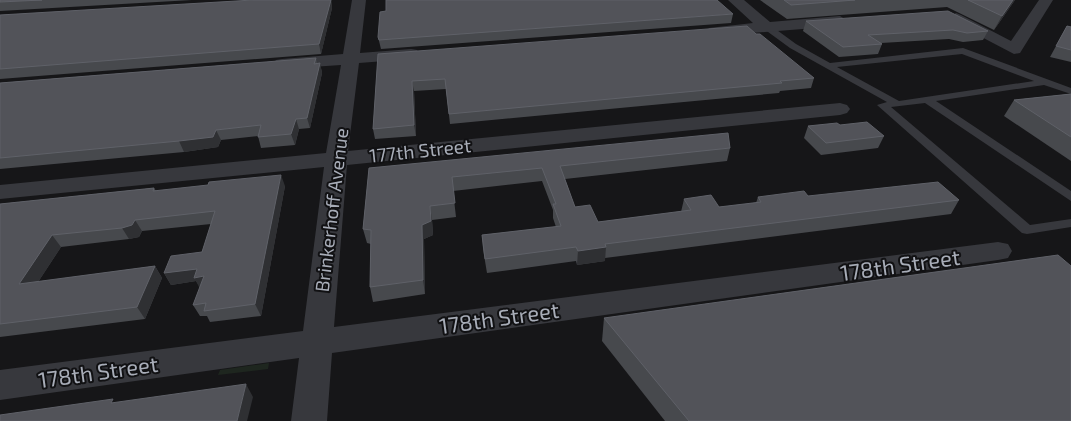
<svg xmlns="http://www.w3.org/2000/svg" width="1071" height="421" viewBox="0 0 1071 421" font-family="'Exo 2',sans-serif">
<rect width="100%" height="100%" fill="#161618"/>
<polygon fill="#1e261f" points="269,363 268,369 218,375 220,370"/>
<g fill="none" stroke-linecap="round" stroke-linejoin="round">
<path fill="#37383d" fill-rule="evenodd" d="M764,25H770L796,44L830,63L963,48L1071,88V94L1044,85L936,101L1071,191V201L925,103L891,107L1030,225L1071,219V227L1027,234L1022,233L877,105L887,102L790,48L764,29ZM962,54L1034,81L899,101L837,67Z"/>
<g fill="#37383d" fill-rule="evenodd">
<polygon points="352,0 366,0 360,53 411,49 417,50 420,54 417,58 411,59 359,63 348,151 840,103 847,105 850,109 847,113 840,115 347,165 334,327 998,242 1008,244 1012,251 1008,258 998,260 332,353 327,421 291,421 299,358 0,400 0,370 303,331 324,167 0,199 0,185 326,153 341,65 282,69 276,68 273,64 276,60 282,59 343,54"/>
<polygon points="728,0 744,0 770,22 840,16 848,21 840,26 715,36 709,34 707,31 709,28 753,23"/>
<polygon points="1039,0 1053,0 1020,53 1014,54 951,21 948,18 956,13 961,15 1011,41"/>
</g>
</g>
<g fill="#47494d">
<polygon points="0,0 192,0 0,11"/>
<polygon points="331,0 332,8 321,54 0,79 0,15"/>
<polygon points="760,0 1015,0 994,30 947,7 787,19"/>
<polygon points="733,14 731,23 381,49 378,37"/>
<polygon points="806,21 988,31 983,40 963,42 949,39 881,43 882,44 878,54 839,57 803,31"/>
<polygon points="1067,26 1070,27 1071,26 1071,62 1050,57"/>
<polygon points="756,34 814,78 811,88 780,91 779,93 450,124 446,89 414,91 416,136 375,139 373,129 378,54"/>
<polygon points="316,58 317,64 320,63 322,73 310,128 299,129 295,145 261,148 258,136 221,140 218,147 184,152 0,169 0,83"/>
<polygon points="1071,94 1071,161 1004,116 1014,100"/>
<polygon points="840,125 884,136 878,148 821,155 804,138 808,126"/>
<polygon points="730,148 727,161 565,179 575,207 598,222 681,212 684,199 719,207 756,203 758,197 808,196 959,200 951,214 605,258 605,261 577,265 576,261 487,273 483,249 482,235 556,227 553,218 553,210 542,181 453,191 456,217 432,220 433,235 424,239 425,294 373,302 370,287 371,244 367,243 363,229 369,168"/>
<polygon points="285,186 261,316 210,322 207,316 200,316 193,305 200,287 196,281 171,285 164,273 202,252 211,224 142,231 139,237 129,239 61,247 38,282 155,266 162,278 145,319 0,337 0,204 154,188 156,191"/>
<polygon points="604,318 1071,421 665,421 602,341"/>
</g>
<g fill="#2f3033">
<polygon points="331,0 332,8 321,54 319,44"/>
<polygon points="1013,0 1015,0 994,30 1002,16"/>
<polygon points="320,63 322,73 310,128 307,118"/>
<polygon points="412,81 414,91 416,136 414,125"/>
<polygon points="296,119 299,129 295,145 291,134"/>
<polygon points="216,130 221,140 218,147 184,152 179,141"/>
<polygon points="281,175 285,186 261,316 255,304"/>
<polygon points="430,206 432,220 433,235 424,239 425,294 423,280 422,225"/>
<polygon points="135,220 142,231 139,237 129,239 122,228"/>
<polygon points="52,235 61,247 29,296 19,284"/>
<polygon points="606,247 605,261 577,265 578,251"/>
<polygon points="155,266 162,278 145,319 137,307"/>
<polygon points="197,269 204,276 200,289 196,281 171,285 164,273"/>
<polygon points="246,384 253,397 247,421 237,421"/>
</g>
<g fill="#525359" stroke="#5f6168">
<polygon points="0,0 42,0 0,2"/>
<polygon points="253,0 331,0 319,44 0,69 0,15"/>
<polygon points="386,0 717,0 733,14 379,40 378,37 380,12 386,11"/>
<polygon points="784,0 855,0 791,5"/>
<polygon points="968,0 1013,0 1002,16"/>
<polygon points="948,11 988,31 967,33 953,30 868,35 882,44 843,47 806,21"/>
<polygon points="747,26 756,34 760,34 814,78 780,81 782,83 449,114 445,79 412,81 414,125 373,129 378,54"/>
<polygon points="1067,26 1071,27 1071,50 1056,46"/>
<polygon points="316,58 314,64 320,63 307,118 296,119 291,134 258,137 261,125 216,130 213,137 179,141 0,158 0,83"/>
<polygon points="1071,94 1071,137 1014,100"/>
<polygon points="867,122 884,136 826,143 808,126 837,123 840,125"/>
<polygon points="728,133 730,148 560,166 575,207 590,205 598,222 691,210 684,199 711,195 719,207 761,202 758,197 804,191 808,196 938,182 959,200 605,244 606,247 578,251 576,247 485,259 482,235 561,226 553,204 556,204 542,168 452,177 455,203 430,206 431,221 422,225 423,280 370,287 371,230 363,229 369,168"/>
<polygon points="281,175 255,304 204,311 206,303 193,305 204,276 194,278 197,269 164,273 171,256 202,252 215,211 135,220 132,225 122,228 52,235 19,284 155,266 137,307 0,324 0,204 154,188 153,191 208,185 209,182"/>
<polygon points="1058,255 1071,266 1071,421 689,421 604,318"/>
<polygon points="246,384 237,421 0,421 0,415 113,399 111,403"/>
</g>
<g text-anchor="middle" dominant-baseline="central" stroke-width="4" stroke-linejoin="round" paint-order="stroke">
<g font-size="19" fill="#a8adb8" stroke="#111113">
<text transform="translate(420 150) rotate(-6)">177th Street</text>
<text transform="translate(331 210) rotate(-83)">Brinkerhoff Avenue</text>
</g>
<g font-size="22" fill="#a8adb8" stroke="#111113">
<text transform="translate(900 264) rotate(-8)">178th Street</text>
<text transform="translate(499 317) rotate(-8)">178th Street</text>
<text transform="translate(98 371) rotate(-8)">178th Street</text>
</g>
</g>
</svg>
